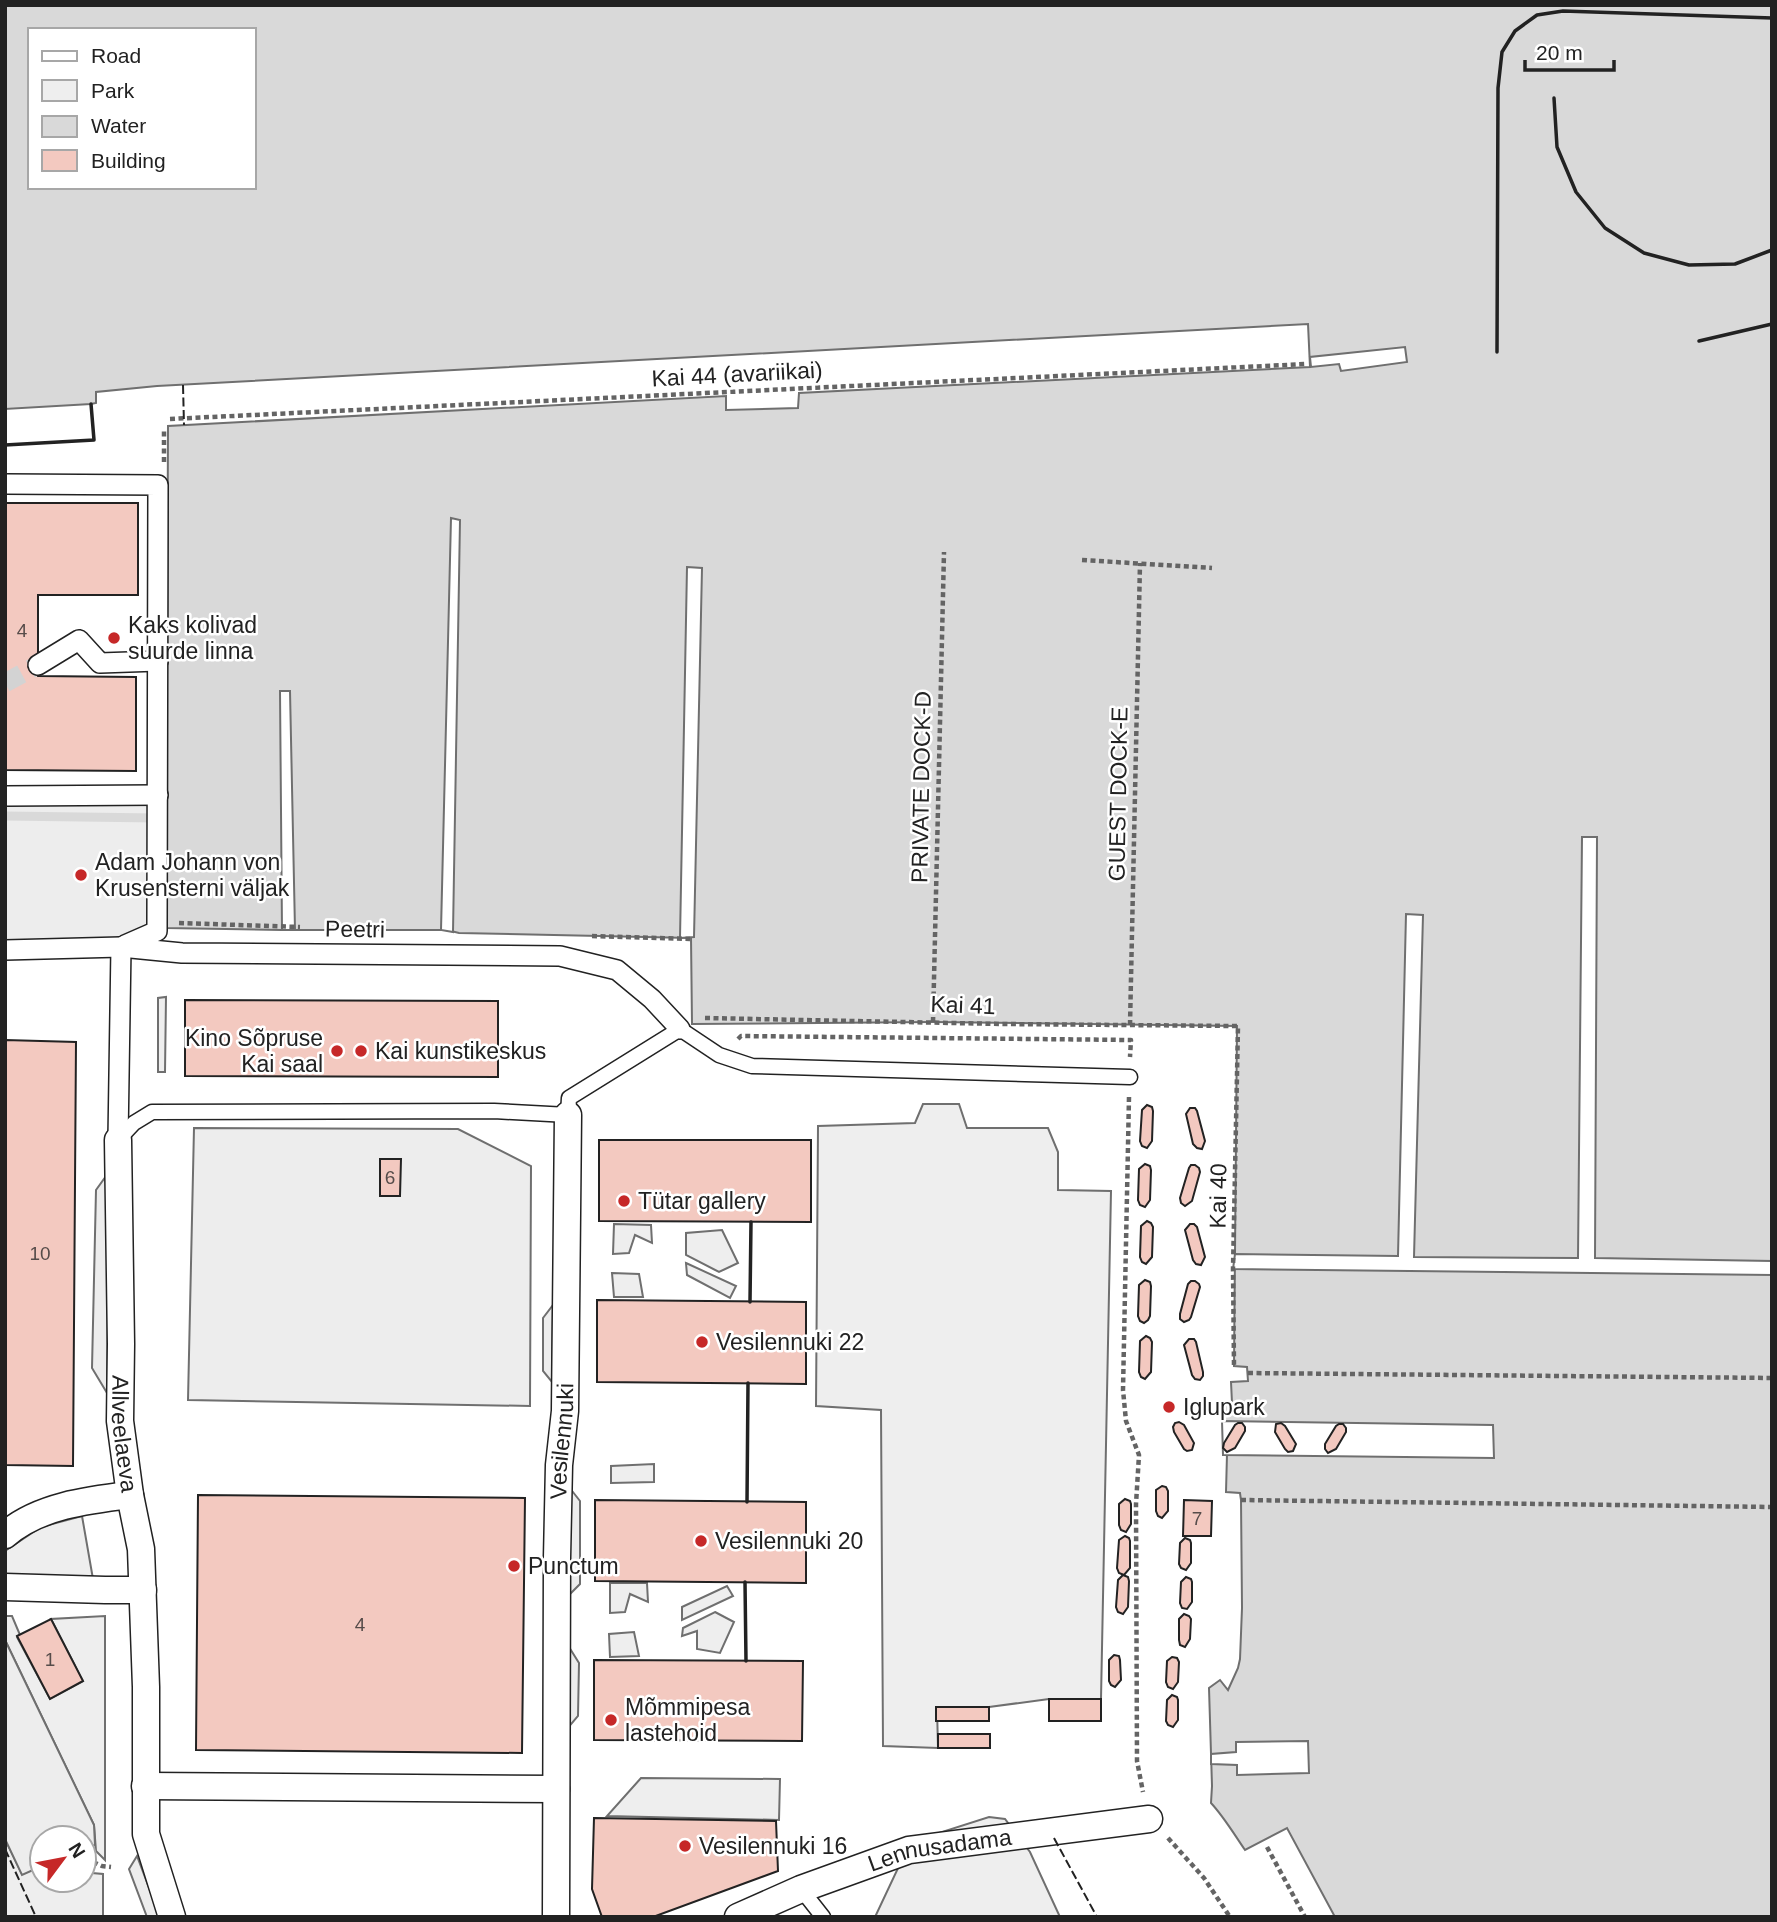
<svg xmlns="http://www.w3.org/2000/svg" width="1777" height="1922" viewBox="0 0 1777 1922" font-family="Arial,sans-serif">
<rect width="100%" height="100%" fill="#fff"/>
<g fill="#eee" stroke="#6f6f6f" stroke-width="2">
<polygon points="166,997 165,1072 158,1072 158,998"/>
<polygon points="923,1104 959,1104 967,1128 1048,1128 1058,1152 1058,1190 1111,1191 1101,1699 1049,1699 989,1707 937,1707 938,1748 883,1746 881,1410 816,1406 818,1126 915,1123"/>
<polygon points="614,1224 651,1225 652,1243 635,1235 629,1253 613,1254"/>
<polygon points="722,1230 738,1263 719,1272 686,1255 686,1233"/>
<polygon points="686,1263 736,1286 730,1298 687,1275"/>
<polygon points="612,1273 639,1274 643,1297 614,1297"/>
<polygon points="654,1464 654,1482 611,1483 611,1466"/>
<polygon points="82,1516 93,1579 5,1577 5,1551 41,1527"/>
<polygon points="610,1583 647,1583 648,1602 630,1594 625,1612 610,1613"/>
<polygon points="727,1586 733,1596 682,1620 682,1607"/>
<polygon points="715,1612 734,1622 720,1653 697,1649 697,1631 682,1636 683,1628"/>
<polygon points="5,1616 12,1616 20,1635 17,1637 50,1699 83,1681 51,1619 105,1616 105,1860 96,1851 94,1825 5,1640"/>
<polygon points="634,1632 639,1656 610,1657 609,1634"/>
<polygon points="641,1778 780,1779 779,1820 607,1816"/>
<polygon points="989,1817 1005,1819 1030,1852 1060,1917 875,1917 899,1866 923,1838"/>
<polygon points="5,1839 22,1874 42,1866 42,1880 84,1880 84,1861 92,1873 103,1874 103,1917 5,1917"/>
</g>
<g fill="#ededed" stroke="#6f6f6f" stroke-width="2">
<polygon points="158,795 157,931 121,947 5,950 5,796"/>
<polygon points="194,1128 458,1129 531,1166 530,1406 188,1400"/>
<polygon points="109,1172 107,1393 92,1368 96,1190"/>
<polygon points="553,1305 552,1382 543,1371 543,1318"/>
<polygon points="569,1487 580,1501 580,1584 569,1595"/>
<polygon points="5,1640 94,1825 95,1845 84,1849 84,1838 42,1838 42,1866 22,1875 5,1839"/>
<polygon points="569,1647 579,1663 578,1716 567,1729"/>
<polygon points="137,1856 160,1917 147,1917 129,1869"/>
</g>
<path fill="#d9d9d9" stroke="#6f6f6f" stroke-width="2" fill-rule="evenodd" d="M5,5H1772V1917H1335L1287,1828L1245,1850C1234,1834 1224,1817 1211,1803L1212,1786L1209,1688L1220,1680L1228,1690L1238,1668L1240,1659L1242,1608L1241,1500L1240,1493L1226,1492L1227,1454L1223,1404L1232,1403L1231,1382L1248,1381L1247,1367L1234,1366L1237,1026L933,1022L692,1024L691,938L459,933L447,930H282L166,928L168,426L726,396V410L798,408L799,393L1310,367L1308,324L157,386L96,392V403L91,404L5,409ZM30,30H254V187H30Z"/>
<g fill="#fff" stroke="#6f6f6f" stroke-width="2">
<polygon points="1405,347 1407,362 1341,371 1339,364 1311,367 1310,357"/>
<polygon points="451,518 460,520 453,932 441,930"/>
<polygon points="687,567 702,568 694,937 680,938"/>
<polygon points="280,691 290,691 295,930 282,930"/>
<polygon points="1582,837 1597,837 1595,1258 1772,1261 1772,1275 1233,1269 1235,1254 1398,1256 1406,914 1423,915 1414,1257 1578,1258"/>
<polygon points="1222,1421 1493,1425 1494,1458 1223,1455"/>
<polygon points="1308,1741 1309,1773 1237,1775 1237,1765 1211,1764 1211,1754 1236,1752 1236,1742"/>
</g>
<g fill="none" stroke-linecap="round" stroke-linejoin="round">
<polyline stroke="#d9d9d9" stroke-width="9" points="5,816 157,818"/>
</g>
<g fill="#f3c9c0" stroke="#222" stroke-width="2">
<polygon points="5,503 138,503 138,595 38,595 38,676 136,677 136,771 5,770"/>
<polygon points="185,1000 498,1001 498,1077 185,1076"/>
<polygon points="5,1040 76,1042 73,1466 5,1465"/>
<polygon points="1147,1105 1152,1107 1153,1111 1152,1141 1147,1148 1142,1146 1140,1141 1142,1110"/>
<polygon points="1190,1108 1195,1108 1197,1111 1205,1141 1202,1149 1197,1148 1193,1144 1186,1114"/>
<polygon points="599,1140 811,1140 811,1222 599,1221"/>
<polygon points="380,1159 401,1159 400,1196 380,1196"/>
<polygon points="1145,1164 1150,1166 1151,1170 1150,1200 1145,1207 1140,1205 1138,1200 1139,1169"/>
<polygon points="1191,1165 1195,1165 1199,1168 1200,1172 1192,1201 1185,1206 1181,1203 1180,1198 1189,1168"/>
<polygon points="1147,1221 1151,1223 1153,1227 1152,1257 1146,1264 1142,1262 1140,1257 1141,1226"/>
<polygon points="1190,1224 1194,1224 1197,1227 1205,1257 1201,1265 1196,1264 1193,1260 1185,1230"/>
<polygon points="1145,1280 1150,1282 1151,1286 1150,1316 1148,1320 1144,1323 1140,1321 1138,1316 1139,1285"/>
<polygon points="1191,1281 1195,1281 1199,1284 1200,1287 1191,1317 1189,1320 1184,1322 1180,1319 1180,1314 1188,1284"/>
<polygon points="597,1300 806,1302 806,1384 597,1382"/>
<polygon points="1146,1336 1150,1338 1152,1342 1151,1372 1145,1379 1141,1377 1139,1372 1140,1341"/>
<polygon points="1189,1339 1194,1339 1196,1342 1203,1372 1203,1376 1200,1380 1195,1379 1192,1375 1184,1345"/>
<polygon points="1179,1422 1184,1425 1194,1443 1192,1450 1187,1451 1184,1449 1174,1432 1173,1427 1175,1423"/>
<polygon points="1238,1423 1242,1423 1245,1427 1245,1431 1235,1448 1227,1452 1223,1448 1224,1443 1235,1425"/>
<polygon points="1281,1423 1285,1426 1296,1444 1293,1451 1288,1452 1285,1449 1275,1432 1276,1424"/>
<polygon points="1339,1424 1343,1424 1346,1428 1346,1432 1336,1449 1328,1453 1325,1449 1325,1444 1336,1426"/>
<polygon points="1162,1486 1166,1487 1168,1491 1168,1511 1162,1518 1158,1516 1156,1511 1156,1490"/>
<polygon points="198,1495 525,1498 522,1753 196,1750"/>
<polygon points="1125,1499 1130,1501 1131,1504 1131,1524 1126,1532 1121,1530 1119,1525 1119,1504"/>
<polygon points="595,1500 806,1502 806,1583 595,1581"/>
<polygon points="1184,1500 1212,1501 1211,1536 1183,1536"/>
<polygon points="1125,1536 1129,1538 1130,1541 1130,1568 1124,1575 1119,1573 1117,1568 1119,1540"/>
<polygon points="1185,1538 1190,1540 1191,1543 1191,1563 1186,1570 1181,1568 1179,1564 1180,1543"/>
<polygon points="1123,1575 1128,1577 1129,1581 1128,1607 1123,1614 1118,1612 1116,1607 1118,1580"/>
<polygon points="1186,1577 1191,1579 1192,1582 1192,1602 1187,1609 1182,1608 1180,1603 1181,1582"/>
<polygon points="1184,1614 1189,1616 1191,1619 1190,1639 1185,1647 1180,1645 1179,1640 1179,1619"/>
<polygon points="51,1619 83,1681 50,1699 17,1636"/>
<polygon points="1114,1655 1119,1656 1120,1660 1121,1680 1115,1687 1111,1685 1109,1681 1109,1660"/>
<polygon points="1172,1657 1177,1658 1179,1662 1178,1682 1173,1689 1168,1687 1166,1682 1167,1661"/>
<polygon points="594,1660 803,1661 802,1741 594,1740"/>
<polygon points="1172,1695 1177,1697 1178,1700 1178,1720 1173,1727 1168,1725 1166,1721 1167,1700"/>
<rect x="1049" y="1699" width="52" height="22"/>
<rect x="936" y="1707" width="53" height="14"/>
<rect x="938" y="1734" width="52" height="14"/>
<polygon points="594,1818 776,1821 778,1871 653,1917 602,1917 592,1889"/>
</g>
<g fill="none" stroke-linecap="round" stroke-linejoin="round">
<polyline stroke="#d3d3d3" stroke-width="19" stroke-dasharray="19 10" stroke-linecap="butt" points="5,683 38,665"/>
<defs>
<g id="service">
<polyline points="118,1140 134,1123 152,1112 494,1111 568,1115 569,1098 680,1029 719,1055 752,1066 1130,1077"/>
<polyline points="801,1889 823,1917"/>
</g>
<g id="pedestrian">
<polyline points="5,484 158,485 157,931 125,945"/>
<polyline points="38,665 79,640 100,663 158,661"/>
<polyline points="5,796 158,795"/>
<polyline points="5,950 121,947 182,953 560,956 617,970 652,999 680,1029"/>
<polyline points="118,1140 121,947"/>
</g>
<g id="minor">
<path id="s1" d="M118,1140L121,1344L120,1421L130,1495L141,1549L146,1687V1834L172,1917"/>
<path d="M5,1535C38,1506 88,1500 130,1495"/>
<polyline points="5,1587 105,1590 143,1590"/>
<polyline points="145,1786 556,1789"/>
<path id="s2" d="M556,1917L557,1558L559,1465L565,1411L568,1115"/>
<path id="s3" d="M738,1917L801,1889L909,1850L1149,1819"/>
</g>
</defs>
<use href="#service" stroke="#222" stroke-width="17"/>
<use href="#pedestrian" stroke="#222" stroke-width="22"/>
<use href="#minor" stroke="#222" stroke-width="29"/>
<g stroke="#646464" stroke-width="4.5" stroke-dasharray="5 3.5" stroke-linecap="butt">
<polyline points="170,419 1306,364"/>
<polyline points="164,462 164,428"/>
<polyline points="1082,560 1212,568"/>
<polyline points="179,923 300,927"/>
<polyline points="592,936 690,939"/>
<polyline points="705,1018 1003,1024 1238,1026 1233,1269 1234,1366"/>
<polyline points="933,1022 944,552"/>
<polyline points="1130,1025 1140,563"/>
<polyline points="738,1039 741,1036 1131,1040 1130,1057"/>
<polyline points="1129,1097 1123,1390 1126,1421 1139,1455 1136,1504 1137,1761 1143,1792"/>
<polyline points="1248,1373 1772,1378"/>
<polyline points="1241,1500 1772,1507"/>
<polyline points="1168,1838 1204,1878 1230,1917"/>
<polyline points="1267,1847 1305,1917"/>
<polyline points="84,1848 91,1861 102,1866 111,1867"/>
</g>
<use href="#service" stroke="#fff" stroke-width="14"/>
<use href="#pedestrian" stroke="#fff" stroke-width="19"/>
<use href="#minor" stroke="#fff" stroke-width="26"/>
<g stroke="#222" stroke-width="2" stroke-dasharray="9 3.5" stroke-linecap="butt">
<polyline points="183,385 184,425"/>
<polyline points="1054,1838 1097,1917"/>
<polyline points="5,1849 36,1917"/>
</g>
<g stroke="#222" stroke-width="3.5">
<polyline points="1554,98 1557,147 1576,192 1605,228 1644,253 1689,265 1735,264 1772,250"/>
<polyline points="1699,341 1772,324"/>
<polyline points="1497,352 1498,88 1502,52 1515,31 1537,15 1563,11 1772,18"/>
<polyline points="5,445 94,440 91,404"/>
<polyline points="750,1302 751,1222"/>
<polyline points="747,1502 748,1383"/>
<polyline points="745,1582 746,1661"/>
</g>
</g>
<g fill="#c62828" stroke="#fff" stroke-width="2.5">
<circle cx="114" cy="638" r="7"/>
<circle cx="81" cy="875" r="7"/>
<circle cx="337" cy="1051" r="7"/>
<circle cx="361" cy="1051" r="7"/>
<circle cx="624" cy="1201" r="7"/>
<circle cx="702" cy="1342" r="7"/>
<circle cx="1169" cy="1407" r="7"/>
<circle cx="701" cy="1541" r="7"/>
<circle cx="514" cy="1566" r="7"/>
<circle cx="611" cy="1720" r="7"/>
<circle cx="685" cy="1846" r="7"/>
</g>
<g text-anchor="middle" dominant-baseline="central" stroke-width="5" stroke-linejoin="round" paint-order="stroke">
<g font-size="19" fill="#564c4a">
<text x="22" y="630">4</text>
<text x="390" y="1177">6</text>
<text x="40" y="1253">10</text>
<text x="1197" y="1518">7</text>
<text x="360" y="1624">4</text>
<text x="50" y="1659">1</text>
</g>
<g font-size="23" fill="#222" stroke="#fff">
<text transform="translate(737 374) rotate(-3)">Kai 44 (avariikai)</text>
<text transform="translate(921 787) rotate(-89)">PRIVATE DOCK-D</text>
<text transform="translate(1118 794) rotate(-89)">GUEST DOCK-E</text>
<text transform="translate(355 929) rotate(1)">Peetri</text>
<text transform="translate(963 1005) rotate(2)">Kai 41</text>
<text transform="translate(1218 1196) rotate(-89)">Kai 40</text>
<text stroke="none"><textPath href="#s1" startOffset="294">Allveelaeva</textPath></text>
<text stroke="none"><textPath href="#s2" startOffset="476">Vesilennuki</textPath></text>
<text stroke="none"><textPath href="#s3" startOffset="214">Lennusadama</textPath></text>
</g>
<g font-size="23" fill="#222" stroke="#fff" text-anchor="start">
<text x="128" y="625">Kaks kolivad<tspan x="128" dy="26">suurde linna</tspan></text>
<text x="95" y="862">Adam Johann von<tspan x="95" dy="26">Krusensterni väljak</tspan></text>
<text x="323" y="1038" text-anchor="end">Kino Sõpruse<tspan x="323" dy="26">Kai saal</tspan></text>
<text x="375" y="1051">Kai kunstikeskus</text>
<text x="638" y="1201">Tütar gallery</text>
<text x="716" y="1342">Vesilennuki 22</text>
<text x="1183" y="1407">Iglupark</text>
<text x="715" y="1541">Vesilennuki 20</text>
<text x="528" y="1566">Punctum</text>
<text x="625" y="1707">Mõmmipesa<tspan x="625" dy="26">lastehoid</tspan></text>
<text x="699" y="1846">Vesilennuki 16</text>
</g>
</g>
<rect width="1777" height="1922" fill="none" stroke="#222222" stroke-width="14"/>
<rect x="28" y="28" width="228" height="161" fill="#ffffff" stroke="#a7a7a7" stroke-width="2"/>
<rect x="42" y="51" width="35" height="10" fill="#ffffff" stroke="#a7a7a7" stroke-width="2"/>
<text x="91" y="63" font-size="21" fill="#222222">Road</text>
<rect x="42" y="80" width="35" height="21" fill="#eeeeee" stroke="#a7a7a7" stroke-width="2"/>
<text x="91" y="98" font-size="21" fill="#222222">Park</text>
<rect x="42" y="116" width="35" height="21" fill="#d9d9d9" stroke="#a7a7a7" stroke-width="2"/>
<text x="91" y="133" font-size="21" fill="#222222">Water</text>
<rect x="42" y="150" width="35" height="21" fill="#f3c9c0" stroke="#a7a7a7" stroke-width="2"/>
<text x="91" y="168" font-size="21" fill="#222222">Building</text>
<g transform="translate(63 1859) rotate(58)"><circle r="33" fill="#ffffff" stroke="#a7a7a7" stroke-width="2"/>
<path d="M0-5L12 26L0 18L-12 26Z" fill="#c62828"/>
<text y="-10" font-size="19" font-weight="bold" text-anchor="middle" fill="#222222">N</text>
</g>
<path d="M1525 60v10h89v-10" fill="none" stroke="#222222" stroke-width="3.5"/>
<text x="1536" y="60" font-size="21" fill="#222222" stroke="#ffffff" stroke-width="5" paint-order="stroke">20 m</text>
</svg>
